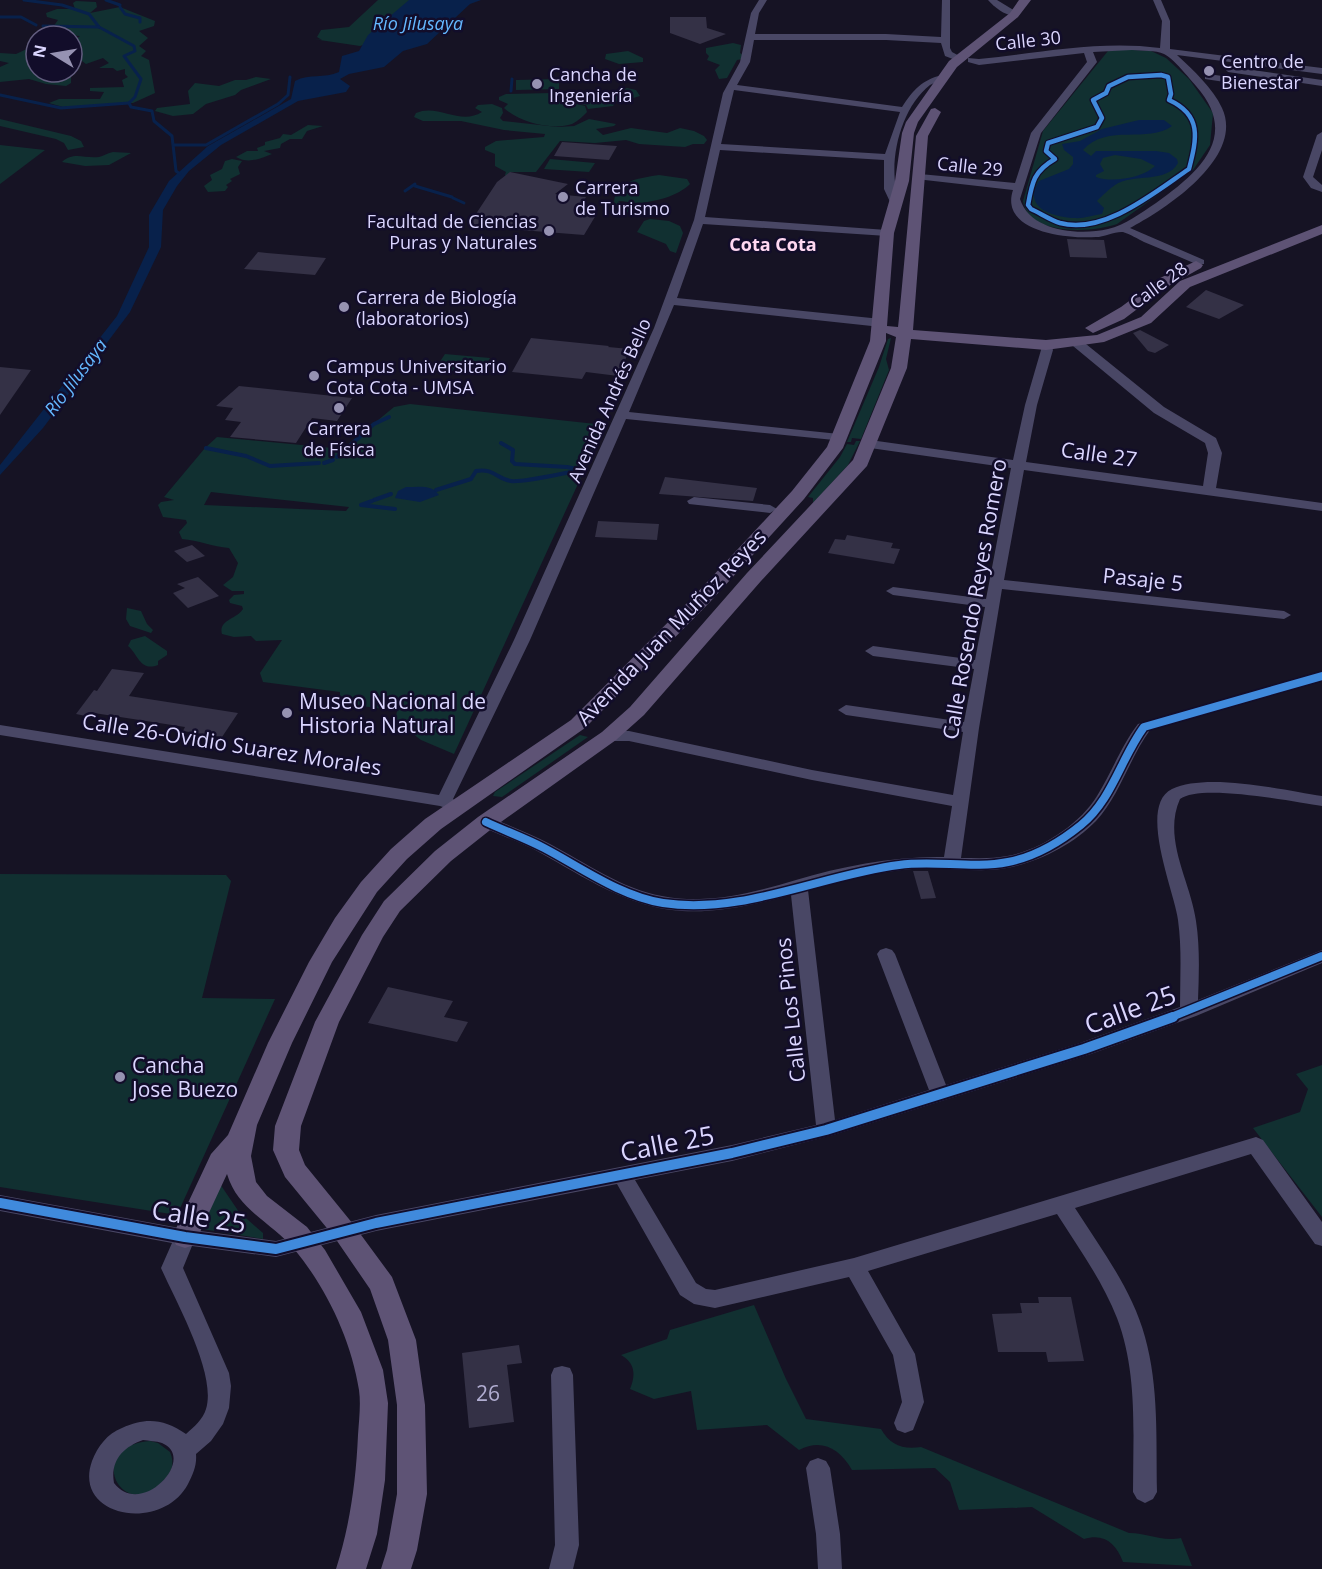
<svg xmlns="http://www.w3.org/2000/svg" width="1322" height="1569" viewBox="0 0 1322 1569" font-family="'Open Sans',sans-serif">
<rect width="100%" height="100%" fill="#161324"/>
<g fill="#113031" fill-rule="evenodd">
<polygon points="378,0 412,0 396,15 384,19 378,26 380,28 366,44 360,46 313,39 322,40 317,37 321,30 349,27"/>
<polygon points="76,1 96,2 97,7 90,13 120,7 155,21 154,26 139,31 148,38 139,46 146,51 141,56 149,60 155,93 133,103 63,107 49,103 59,99 100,99 104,92 90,91 90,88 124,87 122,80 128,77 125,74 125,69 117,71 113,68 99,68 109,63 103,58 86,64 82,61 74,59 72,42 80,36 50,34 49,33 56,30 53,27 58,20 47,17 46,13 57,9 75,9 73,3"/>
<polygon points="733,43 741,45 740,53 748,58 737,60 727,78 719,79 715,70 720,65 707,60 709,56 706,53 706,48"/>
<polygon points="29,48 34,49 28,63 36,69 36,72 72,72 72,67 80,68 71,74 71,83 66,86 46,84 29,79 0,82 0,67 9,63 0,61 0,53 16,54"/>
<path d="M1115,49L1151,51L1166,58L1189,79L1213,113L1210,145L1193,170L1117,224C1092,233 1028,236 1023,201L1043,131L1108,51Z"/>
<polygon points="628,51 643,58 643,62 619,64 605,59 606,54"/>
<polygon points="256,77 271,79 241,90 235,95 206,104 193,114 173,116 155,111 157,108 190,104 188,91 195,83 219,86 235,80 246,80"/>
<polygon points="559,79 559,89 516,90 516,80"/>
<path d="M627,88L636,90L640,96L630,99L619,98L613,106L588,109L586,105L573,103L585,106L587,112C583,116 578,121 572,124C552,131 519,122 504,108L508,104L499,100V97L506,94L595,92L612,97L618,91Z"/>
<path d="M492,104L502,108L503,113L500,118L503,121L558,127L574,126L589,119L616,124L614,126L596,129L603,135L631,128L667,133L680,128L694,131L704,136L707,140L704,144H693L685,147L639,144L626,140L595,143L560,141L536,172H511L507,178L505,175L506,172L495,166V154L485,150V147L496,141L544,137L545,134L504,130L461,121H423L414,117L416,113C438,103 460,126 482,112L475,108L478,105Z"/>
<polygon points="0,119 71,136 81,141 84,147 68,150 64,143 56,139 0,126"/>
<path d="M308,125L323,126L307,131L302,139H290L281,144L280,148L264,151L272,154C260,159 248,164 236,157L247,151H258L257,148L265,145V142L280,138L283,134L291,135Z"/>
<polygon points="0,145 45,150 0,184"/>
<path d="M113,152L131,153L109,165L85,166L62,162C74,151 84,159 99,157C103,156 108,153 113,152Z"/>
<polygon points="232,159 242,161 238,167 240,174 230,179 232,181 226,185 228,187 225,191 208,192 204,186 212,180 210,175 222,169 225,161"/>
<polygon points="550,159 595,163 589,172 544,169"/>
<path d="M659,175L687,179L690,184C678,196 655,202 637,203C631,203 625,201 618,201L629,210L627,213H624L614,202C616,180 641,178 659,175Z"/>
<polygon points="650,219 669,221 680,226 683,233 676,253 670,251 666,244 637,232 644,221"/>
<polygon points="891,338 886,359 889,370 861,439 852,438 851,442 847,442 879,367 888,339"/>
<polygon points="445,354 490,358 481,374 435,369"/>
<path d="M410,404L605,425L454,754L421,740L413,734L397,730L395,723L397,711L362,706L342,701L340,699V692L263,682L260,673L282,640L256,641L251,636L234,637L222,634C218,620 237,619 243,609L242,606L230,603L229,600L234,595L244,594V591H232L223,585L233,577L238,563L229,548C213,547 198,540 182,539L179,532L187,523L186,520L163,517L158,505L161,502L174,500L164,497L205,448L217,437L343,449L394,407ZM211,492L349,507L346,511L204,505Z"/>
<polygon points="856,441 860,441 848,465 813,503 813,498 808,497 840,457 847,444 854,445"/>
<polygon points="127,608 141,611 147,624 153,630 151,633 130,626 126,619"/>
<path d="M145,636L167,651V655L158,661V665C140,672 138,654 128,646L131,640Z"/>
<polygon points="580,735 588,737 502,797 493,796 495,792"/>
<polygon points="0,874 226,875 231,881 202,998 275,999 177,1215 0,1187"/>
<polygon points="1322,1065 1322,1217 1253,1128 1300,1112 1308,1089 1296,1074"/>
<polygon points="220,1184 239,1212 263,1233 263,1239 202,1229"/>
<path d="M754,1305L786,1379L806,1419L881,1429C890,1445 903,1450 921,1447L1129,1533C1149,1533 1160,1542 1181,1538L1192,1566L1123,1562C1116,1543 1104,1533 1084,1539L1032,1507L959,1510L950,1482L935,1468L852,1470C840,1449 822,1438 799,1450L767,1425L697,1430L691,1391L654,1399L630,1389C636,1374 635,1363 621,1355L667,1339L670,1330Z"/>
<path d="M150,1441L158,1443L170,1452C175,1464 172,1472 163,1481C122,1526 83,1446 150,1441Z"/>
</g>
<g fill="#08214b" fill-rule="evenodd">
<path d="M409,0H481L470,4L427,44L403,51L384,67L349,74L340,79L350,86L346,92L298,101L221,145L189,171L177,186L163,210L161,247L130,312L43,428L0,475V465L117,316L149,247V215L169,181L208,146L291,99L295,81C310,73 324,79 339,72L342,56L359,51L368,35Z"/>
<path d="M1139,120H1164L1172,126C1148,144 1107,123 1083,150L1091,156L1096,151H1156L1169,153L1177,159L1178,163C1167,184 1132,173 1115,185C1109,189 1102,196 1097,201L1104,208L1102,214C1093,215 1083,219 1074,218C1052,217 1022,207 1039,181L1069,169L1073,164V157L1064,150L1062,144L1080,141L1102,129ZM1115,155L1141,159L1155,166C1143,178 1112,183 1096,177V175L1104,171L1100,164L1103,158Z"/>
<path d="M406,487C418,487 432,484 439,495L420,502L395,498L398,491Z"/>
</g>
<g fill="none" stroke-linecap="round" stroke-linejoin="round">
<g stroke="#08214b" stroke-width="3">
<polyline points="24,0 62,5 89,14 99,27 134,46 135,51 124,56 141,79 135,97 129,103 131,107 152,111 154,121 172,136 176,171 180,174"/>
<polyline points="106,0 120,5"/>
<polyline points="120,7 125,14 140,18 140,22"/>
<polyline points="0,17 21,17 36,25"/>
<polyline points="43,26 99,27"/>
<polyline points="511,91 512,79"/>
<polyline points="0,95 61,108 129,103"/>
<polyline points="174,145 206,145 278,104 288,95 290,77"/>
<polyline points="415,186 452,197"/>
<polyline points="405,191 415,184"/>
<polyline points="453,198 464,203"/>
</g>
<g stroke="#08214b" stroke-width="4">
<polyline points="206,448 246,456 270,466 319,463"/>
<polyline points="337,457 374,424 389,417"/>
<polyline points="324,463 333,460"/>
<path d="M436,490L471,479L476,471C494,468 497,479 511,481C524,483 567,472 582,470L567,467L515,464L512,461L513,450L501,443"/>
<polyline points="374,500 391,494"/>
<polyline points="372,501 361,505 395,509"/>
</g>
</g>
<g fill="#343146">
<polygon points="670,17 706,17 707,28 726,34 700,44 670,33"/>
<polygon points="562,142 617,146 609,160 554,156"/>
<polygon points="510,172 568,184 555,194 586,197 577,213 596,215 584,235 468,226 497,182"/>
<polygon points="1067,239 1104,240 1107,258 1070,257"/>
<polygon points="258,252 267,253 326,258 315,275 244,269"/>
<polygon points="1206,290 1244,305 1219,319 1186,307"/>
<polygon points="1140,330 1169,345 1155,353 1148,351 1133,333"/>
<polygon points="531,338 609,346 608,347 630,349 618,376 586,372 582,379 512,372"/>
<polygon points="0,367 31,370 0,415"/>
<polygon points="239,386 352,398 337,421 312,418 296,443 230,437 241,422 225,420 233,408 216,406"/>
<polygon points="665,477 757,488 753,501 659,494"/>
<polygon points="598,521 659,524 657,540 595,537"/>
<polygon points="847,535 893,543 891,548 900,549 894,564 828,553 835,539 845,540"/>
<polygon points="192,545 205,556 187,562 174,551"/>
<polygon points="198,577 219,596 188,608 173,593 185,588 177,584"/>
<polygon points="112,669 144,673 129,696 238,713 222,737 183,731 185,727 94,713 91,717 76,714 94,690 97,691"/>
<polygon points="913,871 928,871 936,898 921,899"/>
<polygon points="388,987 453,1001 444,1017 468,1022 457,1042 368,1023"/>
<polygon points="1038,1297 1071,1297 1084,1361 1048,1362 1046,1352 998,1352 992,1314 1022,1313 1020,1303 1039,1303"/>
<polygon points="519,1345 522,1363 507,1365 514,1422 469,1428 462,1353"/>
</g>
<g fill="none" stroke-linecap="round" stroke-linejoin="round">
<g fill="#494765" fill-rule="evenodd">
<path d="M759,0H767L759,13L755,34H886L941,37L942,0H950V48L952,52L963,58L958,61L945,56L941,43L886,40H754L750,62L737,85L902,107C913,90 922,80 942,75L947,78C942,81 935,82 930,85C899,109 886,168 900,202L899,204H891L884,189V160L720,150L705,217L887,230L893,233L887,236L703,224L677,298L881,319L887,323L881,327L674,305L629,412L839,434L846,438L844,441L626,419L530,640L453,799L462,806L460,810L454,811L440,806L0,735V725L439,795L514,640L654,328L694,220L723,93L740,62L751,13ZM734,90L900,112L885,154L721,144Z"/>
<path d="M988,0H997L1020,14C1010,20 995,8 988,0Z"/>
<path d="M1153,0H1161L1170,21V49L1322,68V74L1177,55C1193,70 1213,88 1222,108C1245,157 1166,209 1130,228L1204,260V264H1196C1179,257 1162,249 1144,242C1138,239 1130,234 1123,232C1116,231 1104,237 1096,237C1068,239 999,232 1013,190L916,179L915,177L920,174L1015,183L1031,133L1087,62L1084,53L979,65L968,62V58L979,59C1039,53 1100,40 1160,48L1162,21ZM1132,50C1141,51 1156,50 1164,54C1173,58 1189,78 1196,86C1241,137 1198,173 1156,203C1141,213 1125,225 1108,229C1078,236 1030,231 1020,199L1041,133L1097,62L1093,52Z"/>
<polygon points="1231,67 1322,80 1322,86 1228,72 1226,70"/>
<polygon points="1208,74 1244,79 1249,82 1244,85 1205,79 1205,75"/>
<polygon points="1322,132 1322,150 1313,177 1322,185 1322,192 1311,188 1303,177 1317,135"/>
<path d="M1077,339L1081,340L1164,407L1216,438L1222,453L1216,488L1322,503V511L1024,470L1004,580L1284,611L1291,615L1284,619L1002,589L979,728L961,858C977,858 992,859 1007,856C1041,850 1080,824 1097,796C1112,772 1121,746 1138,724L1322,671V681L1150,730C1129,759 1120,795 1096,821C1070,848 1027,868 990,870C964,871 938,867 912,869C877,872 842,880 808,890L835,1120L929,1090L877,954L880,950L886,948L892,950L895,954L946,1085L1077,1044L1180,1007C1180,978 1182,949 1178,920C1175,893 1137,806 1172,789C1207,772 1283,790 1322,796V806C1293,802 1201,783 1180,799C1162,839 1191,882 1196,921C1200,947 1199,974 1198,1000L1322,950V963L1196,1016L1091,1054L833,1135L732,1161L635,1180L696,1283L706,1289L715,1290L854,1258L1256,1137L1263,1140L1322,1222V1246L1315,1244L1251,1154L1075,1208C1101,1249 1132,1289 1145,1337C1159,1387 1156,1440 1157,1492L1153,1499L1145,1503L1137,1499L1133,1492C1133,1434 1138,1373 1117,1318C1102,1280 1078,1247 1057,1214L868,1271L915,1354L924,1402L913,1430L905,1433L897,1430L894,1423L902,1402L893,1355L849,1277L715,1308L694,1304L680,1295L617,1184L376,1231L276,1257L192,1246L183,1268L229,1373L231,1386L229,1408L223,1424L211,1441L196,1454C197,1465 193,1474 188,1484C162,1533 72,1518 92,1461C98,1446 107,1434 122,1428C146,1417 164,1419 186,1434C194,1427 203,1419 206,1409C217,1374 176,1302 161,1268L172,1243L0,1211V1195L185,1229L276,1241L376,1215L732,1145L816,1125L791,895C756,904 719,913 682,911C629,908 584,877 539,852C520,842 500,835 480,826L478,822L480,818H492C512,827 531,834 550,844C586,863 622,889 662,896C708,905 753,893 796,880C842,866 895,856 944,857L952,806L812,780L629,741H609L601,736L609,731H629L812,770L953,795L963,732L846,715L838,710L846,705L964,722L974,669L873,656L865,651L873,646L975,660L985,607L893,595L886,591L893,587L986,599L1011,468L870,448L863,444L870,440L1013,460L1025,405L1041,350L1040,345L1046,341L1050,342L1053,350L1037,405L1026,462L1203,486L1208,453L1205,443L1154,413L1073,346L1071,343ZM143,1440C149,1441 156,1441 162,1443C198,1458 141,1519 114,1483C110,1461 123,1447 143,1440Z"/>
<polygon points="694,497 770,505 777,509 770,513 689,504 687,501"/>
<polygon points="562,1366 570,1368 573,1375 579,1545 573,1569 549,1569 555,1545 551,1375 554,1368"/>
<polygon points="818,1458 826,1461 830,1468 840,1534 842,1569 818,1569 816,1534 806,1468 810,1461"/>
</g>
<g fill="#5e5375" fill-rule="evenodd">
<path d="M1019,0H1031L1018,17L957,67L918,122L914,133L909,181L894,233L887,326L898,327L899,318L916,136L931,109L935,108L941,112L928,136L913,330L1046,340L1097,335L1141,317L1180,281L1322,225V234L1190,287L1151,323L1104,342L1046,350L911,339L907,368L867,466L761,581L644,715L616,740L494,827L451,861L400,911L383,937L339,1022L301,1126L299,1150L305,1165L353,1224L392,1277L416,1340L425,1405L427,1494L417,1550L411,1569H381L387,1550L397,1494V1405L388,1340L370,1289L335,1238L285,1177L273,1150L275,1126L315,1022L362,935L384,901L435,851L478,817L602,732L630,707L747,573L853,460L891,368L896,337L886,333V341L843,448L804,499L709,603L585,728L441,829L407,859L377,892L332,962L292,1043L257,1125L251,1156L256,1182L267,1196L307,1227L325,1250L361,1312L383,1370L388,1403L385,1480L377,1534L366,1569H336C350,1525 356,1481 358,1435C359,1420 361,1404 359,1390C351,1340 327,1289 295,1250C272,1222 238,1211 227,1174L194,1245L185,1248L176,1245L172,1237L211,1154L228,1135L268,1043L309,962L335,918L361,882L391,849L425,819L571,720L695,595L792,491L827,447L870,341L880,233L895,181L902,133L906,122L949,61L1010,13Z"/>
<polygon points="1196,261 1203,265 1201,268 1165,288 1124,319 1093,333 1085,328 1121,307 1160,278"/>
</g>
<defs>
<path id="cycleway-far2" d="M1161,75L1168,77L1171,94L1169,100C1202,115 1197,138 1189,169C1155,192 1104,235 1060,223C1050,220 1040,213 1031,209L1028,205C1032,182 1034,171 1055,159L1046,151L1048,143L1097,127L1102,118L1093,100L1106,93L1109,86L1128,77Z"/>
<g id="cycleway-far1">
<path d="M486,822C505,831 525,838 544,848C582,868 620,896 663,903C743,915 821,875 899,865C935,860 973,869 1008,862C1034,857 1060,842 1081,825C1112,800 1121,758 1144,727L1322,676"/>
<polyline points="1169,1018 1322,956"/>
</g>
<polyline id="cycleway" points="0,1203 185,1237 276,1249 376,1223 732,1153 826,1130 1084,1049 1173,1017"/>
</defs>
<use href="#cycleway-far2" stroke="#120d2a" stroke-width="7"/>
<use href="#cycleway-far1" stroke="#120d2a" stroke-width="11"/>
<use href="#cycleway" stroke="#120d2a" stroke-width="14"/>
<use href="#cycleway-far2" stroke="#408adc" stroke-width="4.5"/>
<use href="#cycleway-far1" stroke="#408adc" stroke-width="8"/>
<use href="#cycleway" stroke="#408adc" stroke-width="10"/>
</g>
<g fill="#9692b2" stroke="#120d2a" stroke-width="2">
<circle cx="1209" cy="71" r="6"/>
<circle cx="537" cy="84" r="6"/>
<circle cx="563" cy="197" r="6"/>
<circle cx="549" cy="231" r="6"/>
<circle cx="344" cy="307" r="6"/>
<circle cx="314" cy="376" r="6"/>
<circle cx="339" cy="408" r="6"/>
<circle cx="287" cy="713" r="6"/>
<circle cx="120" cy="1077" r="6"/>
</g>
<g text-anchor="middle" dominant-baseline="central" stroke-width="5" stroke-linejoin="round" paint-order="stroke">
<g font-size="18" font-style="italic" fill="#64b8ff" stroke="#120d2a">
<text x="418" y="23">Río Jilusaya</text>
<text transform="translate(75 377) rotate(-53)">Río Jilusaya</text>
</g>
<g font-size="18" fill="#dbd6ff" stroke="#120d2a">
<text transform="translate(1028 40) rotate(-6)">Calle 30</text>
<text transform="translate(970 166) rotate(6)">Calle 29</text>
<text transform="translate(1158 285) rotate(-36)">Calle 28</text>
<text transform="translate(609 400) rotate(-66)">Avenida Andrés Bello</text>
</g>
<g font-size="18" fill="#dbd6ff" stroke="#120d2a" text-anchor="start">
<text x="1221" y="61">Centro de<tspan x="1221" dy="21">Bienestar</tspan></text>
<text x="549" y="74">Cancha de<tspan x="549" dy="21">Ingeniería</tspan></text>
<text x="575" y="187">Carrera<tspan x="575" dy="21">de Turismo</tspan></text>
<text x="537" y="221" text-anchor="end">Facultad de Ciencias<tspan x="537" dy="21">Puras y Naturales</tspan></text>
<text x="356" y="297">Carrera de Biología<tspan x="356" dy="21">(laboratorios)</tspan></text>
<text x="326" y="366">Campus Universitario<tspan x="326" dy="21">Cota Cota - UMSA</tspan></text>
<text x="339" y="428" text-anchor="middle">Carrera<tspan x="339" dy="21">de Física</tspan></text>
</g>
<g font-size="18" font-weight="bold" fill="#ffd8f1" stroke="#120d2a">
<text x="773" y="244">Cota Cota</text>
</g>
<g font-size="21" fill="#dbd6ff" stroke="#120d2a">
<text transform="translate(1099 454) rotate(8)">Calle 27</text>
<text transform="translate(1143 579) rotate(6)">Pasaje 5</text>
<text transform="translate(974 599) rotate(-80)">Calle Rosendo Reyes Romero</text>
<text transform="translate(671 627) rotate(-46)">Avenida Juan Muñoz Reyes</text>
<text transform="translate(232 744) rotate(9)">Calle 26-Ovidio Suarez Morales</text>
<text transform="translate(790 1010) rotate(-96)">Calle Los Pinos</text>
</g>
<g font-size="21" fill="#dbd6ff" stroke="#120d2a" text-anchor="start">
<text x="299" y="701">Museo Nacional de<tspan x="299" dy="24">Historia Natural</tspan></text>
<text x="132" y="1065">Cancha<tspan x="132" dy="24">Jose Buezo</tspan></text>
</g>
<g font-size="21" fill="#b1add1">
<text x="488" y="1393">26</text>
</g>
<g font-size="26" fill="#dbd6ff" stroke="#120d2a">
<text transform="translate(1130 1009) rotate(-20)">Calle 25</text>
<text transform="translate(667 1143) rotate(-11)">Calle 25</text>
<text transform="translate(199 1216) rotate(9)">Calle 25</text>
</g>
</g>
<g transform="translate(54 54) rotate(281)"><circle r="28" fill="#120d2a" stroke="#625d7f" stroke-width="1.5"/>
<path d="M0-4.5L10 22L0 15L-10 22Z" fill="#9692b2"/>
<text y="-9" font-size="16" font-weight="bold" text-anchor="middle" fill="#dbd6ff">N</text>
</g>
</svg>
